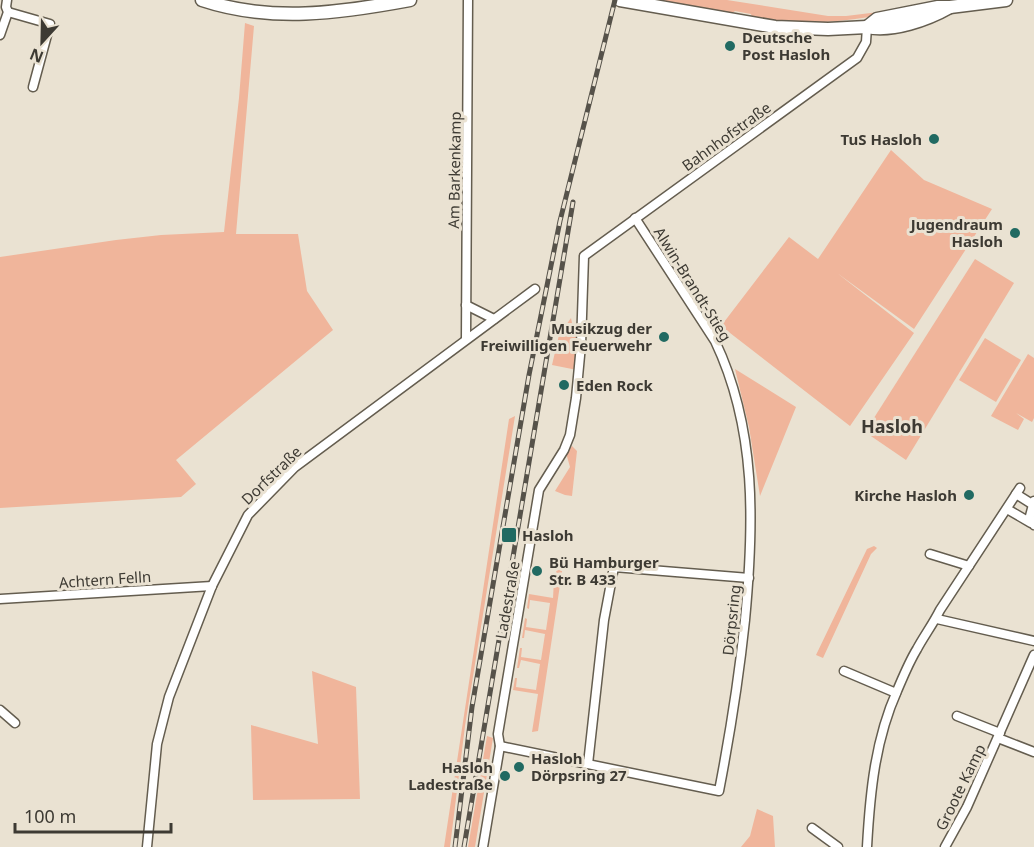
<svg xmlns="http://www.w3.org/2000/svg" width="1034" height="847" viewBox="0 0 1034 847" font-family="'Noto Sans',sans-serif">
<rect width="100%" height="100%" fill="#eae2d2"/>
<g fill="#f0b59b">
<path d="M651,0H727L828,16H846L887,11V14C841,22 798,27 752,18L751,14L735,11L731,14Z"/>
<polygon points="245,23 254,26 236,234 298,234 307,291 333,330 176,460 196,484 181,497 0,508 0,257 116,240 161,235 224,232 239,98"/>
<polygon points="891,150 924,180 992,209 914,329 837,273 914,333 850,426 721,326 789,237 818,259"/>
<polygon points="975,259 1014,283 906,460 865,432"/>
<polygon points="571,318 572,323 577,328 577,370 552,365 559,335"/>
<polygon points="985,338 1021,360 996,402 959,380"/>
<polygon points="1028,354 1034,358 1034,418 1032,422 1016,413 1024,419 1018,430 991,416"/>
<polygon points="735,369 796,407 760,496 749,427"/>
<polygon points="515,416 465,726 450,847 444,847 509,419"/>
<polygon points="572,446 577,451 572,496 565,495 555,491 570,467 566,453"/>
<polygon points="874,546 877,548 871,554 823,658 816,655 867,549"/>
<polygon points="562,564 563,565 538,731 532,732 538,694 513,690 515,678 517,678 516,687 536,690 540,664 521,660 519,668 517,668 520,648 522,648 521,657 541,660 545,634 525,630 524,638 522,638 525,618 527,619 526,627 546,630 550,603 530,600 529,609 527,608 529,594 553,598 554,580 558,565"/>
<polygon points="312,671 356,687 360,799 253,800 251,725 318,744"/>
<polygon points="487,736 493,738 475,847 468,847"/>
<polygon points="757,809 773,816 775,847 741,847 750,836"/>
</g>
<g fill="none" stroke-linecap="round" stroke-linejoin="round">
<defs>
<g id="street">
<polyline points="8,12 50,24 33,87"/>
<polyline points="0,35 8,12 6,7 7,0"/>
<polyline points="466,305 494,319"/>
<polyline points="466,339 468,0"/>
<polyline points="1016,494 1032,504"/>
<polyline points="1007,509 1031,523"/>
<polyline points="1034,525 1030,516 1034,501"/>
<polyline points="930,554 969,566"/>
<polyline points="0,599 212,586"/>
<polyline points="937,619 1034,641"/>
<polyline points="844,671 896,693"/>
<polyline points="0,710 15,723"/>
<polyline points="957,716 1000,733"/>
<polyline points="998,738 1034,752"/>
<path d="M500,746L719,791C730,734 739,677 745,620C754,525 757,429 715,341L635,218"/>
<polyline points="588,764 604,620 614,567 749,578"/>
<polyline points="812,828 838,847"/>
<polyline points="147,847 157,744 169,697 212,586 248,515 295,467 535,289"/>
<polyline points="483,847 500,746 498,734 539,490 564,450 570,435 576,398 581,345 584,256 857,58 866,42 867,27"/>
<path d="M867,847C870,793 875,740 897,691C903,677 909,662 917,649C924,636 933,624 940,610L1020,488"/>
<polyline points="945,847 967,807 1034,655"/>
</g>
<g id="secondary">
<path d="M202,0C271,23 340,13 410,0"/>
<path d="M620,0L775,27L828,29L867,27C893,32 927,20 950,7"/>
<polyline points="867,27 877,19 938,7 950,7 1006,0"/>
</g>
</defs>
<use href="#street" stroke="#645d4f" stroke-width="11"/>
<use href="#secondary" stroke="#645d4f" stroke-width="15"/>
<use href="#street" stroke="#fff" stroke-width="8"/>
<use href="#secondary" stroke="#fff" stroke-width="12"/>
<defs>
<g id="rail">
<polyline points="455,847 472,707 529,375 560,221 615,0"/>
<polyline points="464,847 573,202"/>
</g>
</defs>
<use href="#rail" stroke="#56524a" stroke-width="5"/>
<use href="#rail" stroke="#eae2d2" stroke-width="3" stroke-dasharray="9" stroke-linecap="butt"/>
</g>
<g fill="#216a62" stroke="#eae2d2" stroke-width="2">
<circle cx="730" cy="46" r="6"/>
<circle cx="934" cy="139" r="6"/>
<circle cx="1015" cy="233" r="6"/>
<circle cx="664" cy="337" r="6"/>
<circle cx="564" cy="385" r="6"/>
<circle cx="969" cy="495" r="6"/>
<rect x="501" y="527" width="16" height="16" rx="3"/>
<circle cx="537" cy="571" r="6"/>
<circle cx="519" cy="767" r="6"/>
<circle cx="505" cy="776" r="6"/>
</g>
<g text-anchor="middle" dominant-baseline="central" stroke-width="6" stroke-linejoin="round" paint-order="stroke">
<g font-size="15" font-weight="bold" fill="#3d3a33" stroke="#eae2d2" text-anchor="start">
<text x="742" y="37">Deutsche<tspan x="742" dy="17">Post Hasloh</tspan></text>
<text x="922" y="139" text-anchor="end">TuS Hasloh</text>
<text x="1003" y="224" text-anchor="end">Jugendraum<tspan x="1003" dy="17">Hasloh</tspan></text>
<text x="652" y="328" text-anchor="end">Musikzug der<tspan x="652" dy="17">Freiwilligen Feuerwehr</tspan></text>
<text x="576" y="385">Eden Rock</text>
<text x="957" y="495" text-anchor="end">Kirche Hasloh</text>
<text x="522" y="535">Hasloh</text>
<text x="549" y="562">Bü Hamburger<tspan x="549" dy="17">Str. B 433</tspan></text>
<text x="531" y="758">Hasloh<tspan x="531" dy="17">Dörpsring 27</tspan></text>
<text x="493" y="767" text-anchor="end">Hasloh<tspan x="493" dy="17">Ladestraße</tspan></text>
</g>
<g font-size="15" fill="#3d3a33" stroke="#eae2d2">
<text transform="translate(726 136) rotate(-36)">Bahnhofstraße</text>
<text transform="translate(454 170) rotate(-89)">Am Barkenkamp</text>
<text transform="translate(693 284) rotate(58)">Alwin-Brandt-Stieg</text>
<text transform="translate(271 475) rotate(-44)">Dorfstraße</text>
<text transform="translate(105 579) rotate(-4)">Achtern Felln</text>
<text transform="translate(507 600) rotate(-80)">Ladestraße</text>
<text transform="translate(731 620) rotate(-84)">Dörpsring</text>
<text transform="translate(960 787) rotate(-64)">Groote Kamp</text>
</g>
<g font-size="18" font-weight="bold" fill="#3d3a33" stroke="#eae2d2">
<text x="892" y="426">Hasloh</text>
</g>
</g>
<g transform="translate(42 42) rotate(202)" stroke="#eae2d2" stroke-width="4.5" paint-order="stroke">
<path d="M0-4.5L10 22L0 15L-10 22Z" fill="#3d3a33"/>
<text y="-9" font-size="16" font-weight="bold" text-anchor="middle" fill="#3d3a33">N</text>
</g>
<path d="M15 823v9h156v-9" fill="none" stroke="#3d3a33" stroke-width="3"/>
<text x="24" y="823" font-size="18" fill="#3d3a33" stroke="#eae2d2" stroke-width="4.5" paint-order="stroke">100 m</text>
</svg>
